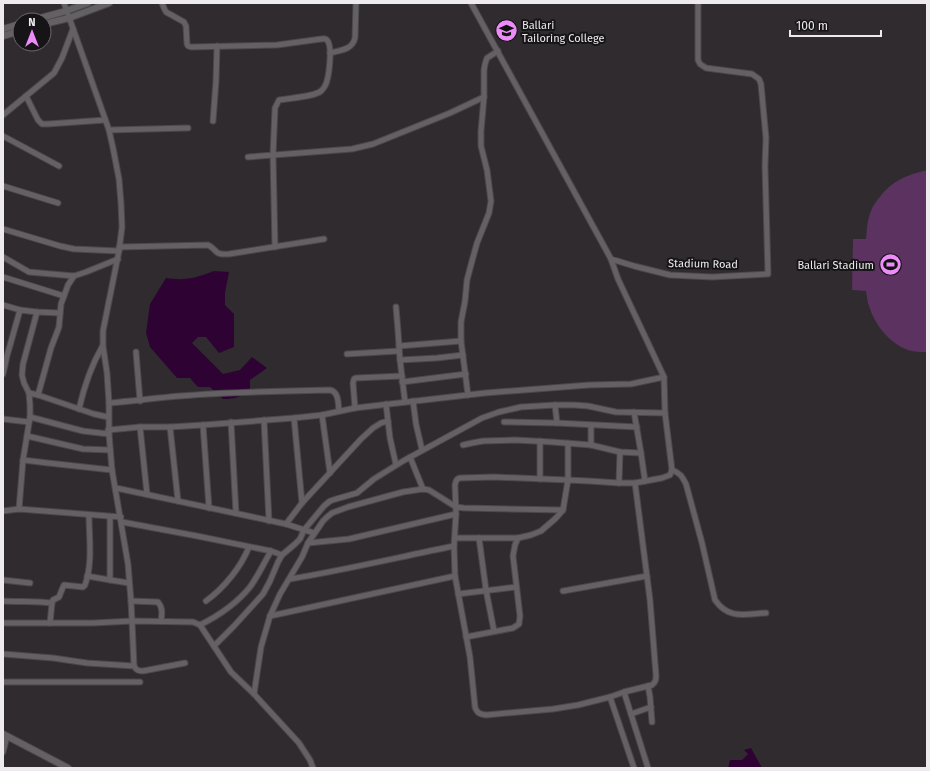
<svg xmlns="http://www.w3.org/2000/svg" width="930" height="771" viewBox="0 0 930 771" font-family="'Fira Sans',sans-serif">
<rect width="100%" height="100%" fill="#2f2b2f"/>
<path fill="#5b3260" d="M927,170V352C921,352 914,352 908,350C889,343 875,325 869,306C867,301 867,296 866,291L852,290L853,239H866C867,230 867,220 871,211C872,207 876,202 879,198C891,181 907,175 927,170Z"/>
<g fill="#2e0334">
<path d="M214,271L229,272L225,293V305L234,314V347L219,353L206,337H198L192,343L223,374L240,370L252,357L267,368L250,380V389C242,397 235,399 223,399L210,387H198L190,378H177L150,347L146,333L150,304L166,278C185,281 196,278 214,271Z"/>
<polygon points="751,748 762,768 728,768 730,760 742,760 748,754 744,750"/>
</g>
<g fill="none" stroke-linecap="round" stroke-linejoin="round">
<defs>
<g id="minor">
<path d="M162,3L164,8L166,12L184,22L186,26L187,44L188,46L191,47L277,45L321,39C324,39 325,38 327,40C333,46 329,79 325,86C324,88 323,89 321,91C314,97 289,98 279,100L275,108L273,155L275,247"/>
<polyline points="471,3 611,259 634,266 670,275 712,277 768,274 765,166 766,138 761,84 759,79 752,74 706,68 700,64 698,60 698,3"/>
<path d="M330,53C341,50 352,50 355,38L356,3"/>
<polyline points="26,96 38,120 42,124 48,124 105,120"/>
<polyline points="3,115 54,73 62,58 73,29"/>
<polyline points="213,121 216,81 217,46"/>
<polyline points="109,130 188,128"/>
<polyline points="3,136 59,166"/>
<polyline points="248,157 352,149 373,144 450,113 484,97"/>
<polyline points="3,186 58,203"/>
<polyline points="3,229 60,246 74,249 119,251"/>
<path d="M119,247L208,245C219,250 212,255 229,254L324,239"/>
<polyline points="3,257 29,272 74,276 86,272 118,259"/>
<polyline points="611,259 618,279 664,377 665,413"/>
<polyline points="3,277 64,296"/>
<polyline points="3,305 20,310 7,356 3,374"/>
<polyline points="396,307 398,331 400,360 405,402"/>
<polyline points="20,310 37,312 60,313"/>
<polyline points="37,312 23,364 22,375 24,383 29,393 30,405 30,417 23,460 48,463 112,470"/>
<polyline points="399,346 461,341"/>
<polyline points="136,352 140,401"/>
<polyline points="347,354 399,351"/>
<polyline points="400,360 437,358 463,355"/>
<polyline points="402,382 466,374"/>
<polyline points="29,393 38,395 51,348 59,327 61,304 64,296 68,285 74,276"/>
<polyline points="38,395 94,414 108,417"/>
<polyline points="468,395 461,341 461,322 465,301 467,280 472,261 477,243 489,213 491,201 487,170 481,146 481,131 484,97 484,70 485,64 487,58 498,51"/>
<polyline points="413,401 416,424 422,450"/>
<path d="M109,403C133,401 156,398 180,396C230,392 280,391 330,390C339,392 338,403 339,411"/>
<polyline points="386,404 390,438 396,465"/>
<polyline points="355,408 353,383 354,379 356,378 402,376"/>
<path d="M79,409C84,387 91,366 102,347"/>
<polyline points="634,412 641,453 645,481"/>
<polyline points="322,415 330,473"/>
<polyline points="30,417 83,431 109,434"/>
<polyline points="294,418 302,503"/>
<polyline points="3,419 29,422"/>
<polyline points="264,420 269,521"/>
<polyline points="231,422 236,513"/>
<polyline points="504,422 557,423 555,405"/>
<polyline points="557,423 637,427"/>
<polyline points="203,425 209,508"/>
<polyline points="140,427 147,494"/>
<polyline points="170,427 178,501"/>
<polyline points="108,430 140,427 170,427 203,425 294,418 322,415 355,408 485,393 589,385 631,384 664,377"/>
<polyline points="27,436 83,449 110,450"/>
<polyline points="540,441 540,479"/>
<polyline points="463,445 472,443 483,441 515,440 552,442 591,445 620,452 641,453"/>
<polyline points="591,445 591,426"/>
<polyline points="410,457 423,489"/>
<path d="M672,470C680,473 682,476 686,484L702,543L715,600C729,620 745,614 766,613"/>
<polyline points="619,483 620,452"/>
<polyline points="116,488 286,524 314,533"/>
<polyline points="19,509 23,460"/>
<polyline points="3,511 19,509 121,517"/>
<polyline points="122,522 197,536 271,551 282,555"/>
<polyline points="286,524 302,503 361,439 373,428 381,423 388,421"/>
<polyline points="479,538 486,590 494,631"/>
<polyline points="308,543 349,539 456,514"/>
<path d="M454,546L455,576L470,657L475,707C477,713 479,714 486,715L553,709L578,705L610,697L624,692L652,685C656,682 656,679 656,675L650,600L635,483"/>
<polyline points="87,576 110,580 110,517"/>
<path d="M290,579C345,570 399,557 454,546L456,514L455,485C456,481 456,479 460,478L494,477L568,480V443"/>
<polyline points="3,580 30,583"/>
<polyline points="110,580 129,583"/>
<polyline points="563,591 647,576"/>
<polyline points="458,594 516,587"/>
<path d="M3,601C20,602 36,601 52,603"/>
<path d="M131,601L158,602C163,608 162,614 161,621"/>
<path d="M206,601C224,588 241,567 249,547"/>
<polyline points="270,616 455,576"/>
<polyline points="3,623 93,623 132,621 131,601 128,564 112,470 109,434 109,403 107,373 103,346 103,331 119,251 122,227 121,203 119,179 113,148 109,130 64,3"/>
<path d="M50,623L52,603L53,600L59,597L63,587L64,585L83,587L85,585C93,563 89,538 89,515"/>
<path d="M200,625C218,616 237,603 250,587C258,576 264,563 271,551"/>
<polyline points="466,637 513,628 519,624 520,616 513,556 515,545 518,538"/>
<polyline points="214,646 234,626 263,594 270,581 278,562 282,555 295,544 300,539 304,530 324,506 330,501 336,499 357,493 374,479 403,461 482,418 499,412 521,407 555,405 574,405 588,406 616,412 665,413 672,470 670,475 662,478 635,483 619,483 589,481 568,480 563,510 556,518 541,531 531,535 518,538 455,538"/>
<polyline points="3,654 53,658 87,663 134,666"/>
<path d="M185,663L143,671C138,671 136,670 134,666L132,621L193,622L200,625L231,672L254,694L299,743L310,760L313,768"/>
<polyline points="3,682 140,682"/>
<polyline points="648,686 650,697 652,722"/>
<polyline points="624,692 648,768"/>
<polyline points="254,694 261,647 270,616 280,594 302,557 308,543 323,521 327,517 332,513 348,507 403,492 423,489 429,490 456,507 464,508 563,510"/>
<polyline points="610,697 634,768"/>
<polyline points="631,714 651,707"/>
<polyline points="3,752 7,736"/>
</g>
<g id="tertiary">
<polyline points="33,20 66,11 88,3"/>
<polyline points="44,24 69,18 109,3"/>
<polyline points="3,29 20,24"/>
<polyline points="3,36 20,31"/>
<polyline points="3,734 68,768"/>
</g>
</defs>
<use href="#minor" stroke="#4a484a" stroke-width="7"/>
<use href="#tertiary" stroke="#4a484a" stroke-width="8"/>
<use href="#minor" stroke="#646064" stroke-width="5"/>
<use href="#tertiary" stroke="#646064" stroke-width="6"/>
</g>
<defs>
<symbol id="university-disc" viewBox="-11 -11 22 22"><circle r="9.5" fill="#ed8cf9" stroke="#161416"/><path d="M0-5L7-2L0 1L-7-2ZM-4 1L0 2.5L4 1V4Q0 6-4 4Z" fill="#111"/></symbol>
<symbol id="stadium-disc" viewBox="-11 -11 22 22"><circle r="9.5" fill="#ed8cf9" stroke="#161416"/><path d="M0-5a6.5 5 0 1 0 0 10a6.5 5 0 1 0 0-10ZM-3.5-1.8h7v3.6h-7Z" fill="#111"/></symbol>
</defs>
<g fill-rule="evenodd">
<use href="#university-disc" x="494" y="18" width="25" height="25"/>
<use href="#stadium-disc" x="878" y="252" width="25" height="25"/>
</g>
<g text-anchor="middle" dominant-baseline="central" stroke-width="4" stroke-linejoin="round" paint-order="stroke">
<g font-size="11" fill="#edebed" stroke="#161416" text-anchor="start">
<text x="522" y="25">Ballari<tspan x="522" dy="13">Tailoring College</tspan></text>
<text x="874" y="265" text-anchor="end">Ballari Stadium</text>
</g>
<g font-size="11" fill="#edebed" stroke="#161416">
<text transform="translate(703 264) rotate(1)">Stadium Road</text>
</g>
</g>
<rect width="930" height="771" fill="none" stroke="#edebed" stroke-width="8"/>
<g transform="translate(32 32)"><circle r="19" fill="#161416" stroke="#6c6a6c"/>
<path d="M0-3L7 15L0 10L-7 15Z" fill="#ed8cf9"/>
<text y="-6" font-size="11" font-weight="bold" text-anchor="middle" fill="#edebed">N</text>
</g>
<path d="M790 30v6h91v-6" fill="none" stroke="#edebed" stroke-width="2"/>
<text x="796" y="30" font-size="12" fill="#edebed" stroke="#161416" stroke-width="3" paint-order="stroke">100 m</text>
</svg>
